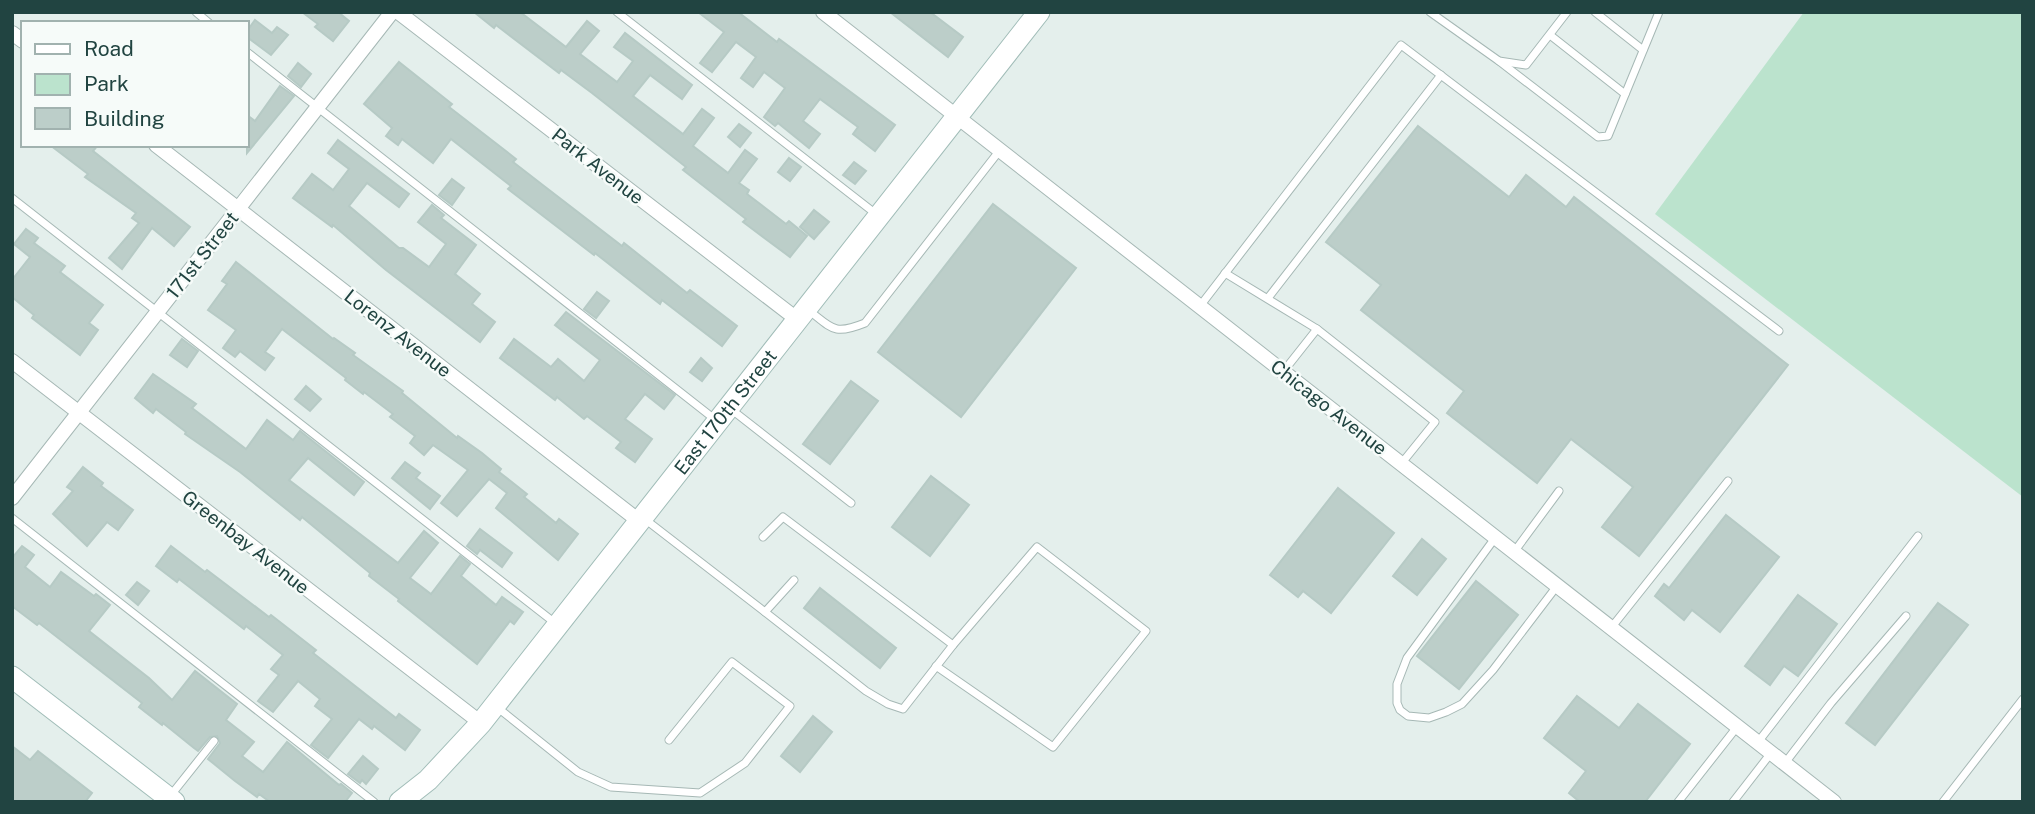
<svg xmlns="http://www.w3.org/2000/svg" width="2035" height="814" viewBox="0 0 2035 814" font-family="'Public Sans',sans-serif">
<rect width="100%" height="100%" fill="#e4efec"/>
<polygon fill="#bbe3cd" points="1804,12 2023,12 2023,497 1655,214"/>
<g fill="#bccec9" stroke="#b6cac5" stroke-width="2">
<polygon points="302,12 338,12 349,21 333,41 315,27 318,24"/>
<polygon points="474,12 520,12 566,47 587,21 599,31 580,54 617,82 633,61 614,47 625,33 692,85 682,99 650,75 633,96 683,134 702,109 714,118 693,146 728,173 745,150 757,159 739,183 749,190 747,194 786,224 789,221 807,236 790,257 743,222 746,219 683,170 686,167 592,93 561,70 559,73 496,25 494,28"/>
<polygon points="698,12 738,12 777,42 779,39 895,125 875,151 853,134 858,127 820,99 803,121 820,134 809,148 778,123 775,126 764,117 785,88 764,72 753,87 741,78 756,57 736,42 712,72 700,63 724,32"/>
<polygon points="890,12 930,12 963,37 948,57"/>
<polygon points="255,20 272,33 277,27 288,35 271,55 247,37 247,31"/>
<polygon points="399,62 452,104 449,107 516,159 513,162 544,186 622,246 624,243 687,293 690,290 737,326 722,346 662,300 660,304 595,253 594,255 508,189 511,186 451,139 433,163 402,139 398,145 386,136 392,128 364,104"/>
<polygon points="298,63 311,74 301,87 288,76"/>
<polygon points="280,86 294,96 247,153 247,115 255,121"/>
<polygon points="739,124 751,133 740,147 728,137"/>
<polygon points="1418,126 1509,197 1526,175 1566,207 1574,197 1788,365 1639,556 1602,527 1633,487 1571,439 1537,483 1447,413 1464,391 1361,310 1381,285 1326,242"/>
<polygon points="338,140 409,194 399,207 367,183 349,206 399,248 403,248 429,267 446,244 418,222 432,205 444,215 441,218 476,245 455,274 480,294 472,304 495,322 480,342 386,270 333,225 332,227 293,198 312,174 333,190 349,169 328,153"/>
<polygon points="50,145 98,145 93,151 190,227 174,246 152,228 122,269 109,258 139,223 132,218 136,213 85,177 88,174"/>
<polygon points="789,158 801,167 790,181 778,172"/>
<polygon points="854,162 866,171 855,184 843,175"/>
<polygon points="452,179 464,188 452,205 439,195"/>
<polygon points="993,204 1076,268 961,417 878,352"/>
<polygon points="814,210 829,222 814,239 800,227"/>
<polygon points="26,229 38,238 34,243 65,266 60,272 103,305 89,323 98,330 80,355 32,318 34,315 12,297 12,280 30,257 14,244"/>
<polygon points="236,262 333,339 334,338 355,353 353,355 403,391 402,393 457,438 458,436 482,453 501,469 499,472 527,494 524,497 556,523 559,519 578,534 558,560 496,508 507,493 489,479 457,516 441,503 468,470 433,445 424,455 410,443 415,436 390,417 393,414 364,392 363,394 345,380 346,378 282,329 265,352 274,358 265,370 240,351 235,357 223,348 236,330 208,310 227,284 222,281"/>
<polygon points="597,292 609,301 596,318 584,309"/>
<polygon points="566,312 675,395 664,409 645,394 625,419 652,439 635,462 616,448 621,442 587,416 584,419 557,397 555,400 500,358 514,339 551,367 558,359 584,381 600,360 555,325"/>
<polygon points="182,339 198,351 187,367 170,355"/>
<polygon points="701,358 712,368 702,381 690,372"/>
<polygon points="153,374 196,404 192,408 246,449 267,420 293,440 300,431 364,482 354,495 308,458 289,480 398,563 424,531 438,543 410,578 431,594 460,556 470,564 461,576 496,605 502,597 523,612 514,624 510,621 477,664 398,601 399,599 369,576 370,573 302,517 300,520 240,472 185,434 186,432 156,409 153,413 135,398"/>
<polygon points="851,381 878,401 830,464 803,444"/>
<polygon points="306,386 321,399 310,411 295,399"/>
<polygon points="405,462 420,473 416,478 440,496 430,509 392,478"/>
<polygon points="83,467 103,483 101,486 133,510 118,530 107,522 87,546 53,514 73,491 67,487"/>
<polygon points="931,476 969,505 930,556 892,527"/>
<polygon points="1338,488 1394,533 1331,613 1303,591 1298,597 1270,575"/>
<polygon points="1726,515 1779,557 1720,632 1692,610 1684,620 1655,596 1664,584 1669,588"/>
<polygon points="480,529 512,553 502,567 480,550 477,554 467,546"/>
<polygon points="1422,539 1446,559 1417,595 1393,576"/>
<polygon points="22,546 34,555 25,567 50,587 61,572 94,596 96,594 110,605 89,631 149,678 172,700 195,671 237,704 226,720 254,742 242,756 263,772 287,742 339,785 341,784 352,793 345,802 270,802 259,794 257,797 235,781 208,759 220,743 217,736 210,737 198,751 194,748 163,723 162,725 139,707 142,703 102,672 39,623 37,625 12,606 12,558"/>
<polygon points="171,546 205,572 207,570 269,617 271,615 316,650 313,653 396,718 399,714 420,730 405,750 374,726 372,729 359,719 328,758 311,745 332,719 315,706 320,699 298,681 273,712 258,701 279,675 271,669 283,655 246,626 244,629 179,579 177,582 156,566"/>
<polygon points="1476,581 1518,615 1459,689 1417,656"/>
<polygon points="137,582 149,591 138,605 126,595"/>
<polygon points="820,588 896,648 880,668 804,608"/>
<polygon points="1798,595 1837,624 1798,676 1784,666 1770,685 1745,666"/>
<polygon points="1938,603 1968,625 1875,745 1846,723"/>
<polygon points="1577,696 1619,728 1638,704 1690,744 1645,802 1580,802 1569,793 1586,771 1544,738"/>
<polygon points="813,716 832,732 800,772 781,756"/>
<polygon points="12,746 30,760 38,751 92,793 85,802 12,802"/>
<polygon points="363,756 378,769 366,784 362,780 360,783 348,774"/>
</g>
<g fill="none" stroke-linecap="round" stroke-linejoin="round">
<defs>
<g id="lane">
<polyline points="196,12 209,23"/>
<polyline points="617,12 876,214"/>
<polyline points="1430,12 1499,61 1526,65 1567,12"/>
<polyline points="1595,12 1643,50"/>
<polyline points="1550,35 1625,94"/>
<polyline points="247,52 717,421"/>
<polyline points="1499,61 1598,137 1608,136 1659,12"/>
<polyline points="12,198 555,623"/>
<polyline points="1225,273 1317,329"/>
<polyline points="1268,298 1441,75"/>
<polyline points="1200,306 1401,45 1779,331"/>
<path d="M807,309C832,328 833,336 865,323L1000,150"/>
<polyline points="1283,372 1317,329 1435,422 1401,464"/>
<polyline points="732,410 851,503"/>
<polyline points="12,518 374,802"/>
<polyline points="646,520 765,612 794,580"/>
<polyline points="763,537 783,517 953,645 903,709 888,704 866,691 765,612"/>
<polyline points="1495,538 1407,658 1397,684 1397,703 1400,710 1408,716 1429,718 1446,712 1462,704 1493,670 1557,586"/>
<polyline points="1514,552 1559,491"/>
<polyline points="1611,628 1728,481"/>
<polyline points="936,666 1053,747 1146,631 1037,547 953,645"/>
<polyline points="498,708 578,772 611,787 700,793 745,763 790,706 732,662 669,740"/>
<polyline points="1758,742 1918,536"/>
<polyline points="1785,763 1831,703 1906,616"/>
<polyline points="171,795 214,741"/>
<polyline points="1678,802 1737,727"/>
<polyline points="1733,802 1771,753"/>
<polyline points="1943,802 2023,699"/>
</g>
<g id="street">
<polyline points="398,12 798,320"/>
<polyline points="823,12 1834,802"/>
<polyline points="12,33 23,41"/>
<polyline points="156,145 639,521"/>
<polyline points="12,361 481,723"/>
<polyline points="12,498 392,12"/>
</g>
<g id="secondary">
<polyline points="12,677 174,802"/>
<path id="s1" d="M400,802L428,780L481,723L1039,12"/>
</g>
</defs>
<use href="#lane" stroke="#a6b8b5" stroke-width="9"/>
<use href="#street" stroke="#a6b8b5" stroke-width="16"/>
<use href="#secondary" stroke="#a1bdb8" stroke-width="23"/>
<use href="#lane" stroke="#fff" stroke-width="7"/>
<use href="#street" stroke="#fff" stroke-width="14"/>
<use href="#secondary" stroke="#fff" stroke-width="21"/>
</g>
<g text-anchor="middle" dominant-baseline="central" stroke-width="5" stroke-linejoin="round" paint-order="stroke">
<g font-size="19" fill="#214441" stroke="#f6fbf9">
<text transform="translate(598 166) rotate(38)">Park Avenue</text>
<text transform="translate(202 255) rotate(-52)">171st Street</text>
<text transform="translate(398 333) rotate(38)">Lorenz Avenue</text>
<text transform="translate(1329 407) rotate(38)">Chicago Avenue</text>
<text stroke="none"><textPath href="#s1" startOffset="509">East 170th Street</textPath></text>
<text transform="translate(246 542) rotate(38)">Greenbay Avenue</text>
</g>
</g>
<rect width="2035" height="814" fill="none" stroke="#214441" stroke-width="28"/>
<rect x="21" y="21" width="228" height="126" fill="#f6fbf9" stroke="#a1b2af" stroke-width="2"/>
<rect x="35" y="44" width="35" height="10" fill="#ffffff" stroke="#a1b2af" stroke-width="2"/>
<text x="84" y="56" font-size="21" fill="#214441">Road</text>
<rect x="35" y="74" width="35" height="21" fill="#bbe3cd" stroke="#a1b2af" stroke-width="2"/>
<text x="84" y="91" font-size="21" fill="#214441">Park</text>
<rect x="35" y="108" width="35" height="21" fill="#bccec9" stroke="#a1b2af" stroke-width="2"/>
<text x="84" y="126" font-size="21" fill="#214441">Building</text>
</svg>
